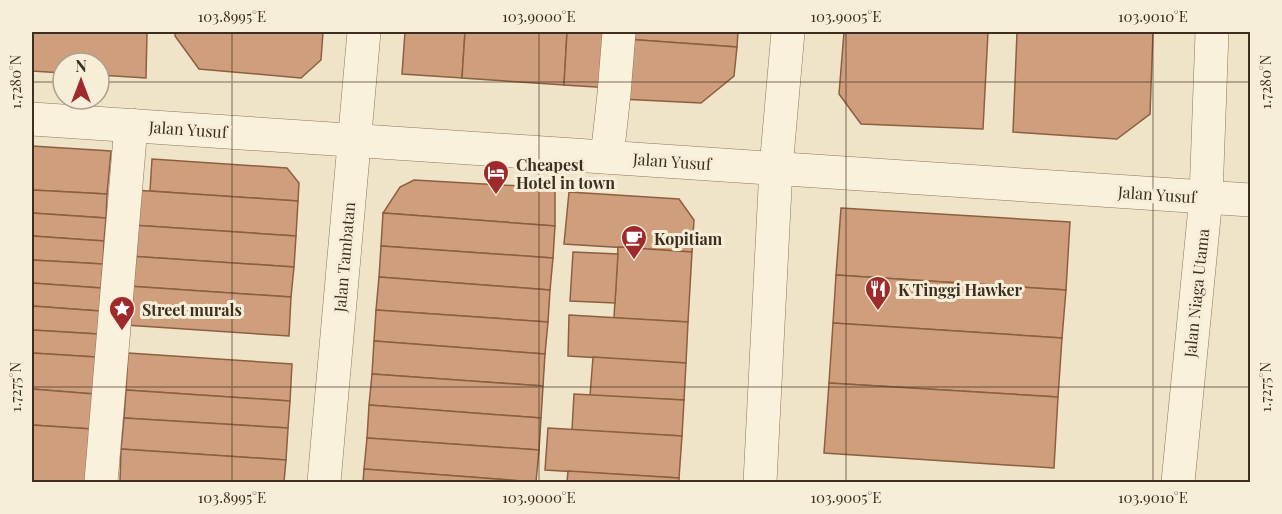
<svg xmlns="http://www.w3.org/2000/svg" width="1282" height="514" viewBox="0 0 1282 514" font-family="'Playfair Display',serif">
<rect width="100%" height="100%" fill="#f0e4c8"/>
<g fill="#cf9f7d" stroke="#8d5f41" stroke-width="1.5">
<polygon points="32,32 147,32 146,78 99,75 99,63 63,63 63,73 32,71"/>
<polygon points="175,32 323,32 321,60 301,78 199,69 175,36"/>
<polygon points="405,32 465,32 462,78 402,74"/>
<polygon points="465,32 567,32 564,85 462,78"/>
<polygon points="567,32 615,32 612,88 564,85"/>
<polygon points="625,32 738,32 737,47 625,39"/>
<polygon points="844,32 988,32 983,129 861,124 839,94"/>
<polygon points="1017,32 1153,32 1150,114 1117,139 1013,132"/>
<polygon points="625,39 737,47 734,76 701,103 620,99"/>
<polygon points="32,146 111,151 107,194 32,190"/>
<polygon points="152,159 287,168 299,183 298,201 150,191"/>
<polygon points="414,180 555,188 555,226 383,213 400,187"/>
<polygon points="32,190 107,194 106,218 32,213"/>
<polygon points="134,190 298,201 296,236 132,225"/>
<polygon points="569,192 679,199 694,220 692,252 564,244"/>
<polygon points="841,208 1070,222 1066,290 836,275"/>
<polygon points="32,213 106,218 104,241 32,236"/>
<polygon points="383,213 555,226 553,258 381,246"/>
<polygon points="132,225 296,236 294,267 129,256"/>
<polygon points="32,236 104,241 103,264 32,260"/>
<polygon points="381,246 553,258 550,290 379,277"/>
<polygon points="618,247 692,252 688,322 614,318"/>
<polygon points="573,252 618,254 615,303 570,301"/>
<polygon points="129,256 294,267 291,297 128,286"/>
<polygon points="32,260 103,264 101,288 32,283"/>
<polygon points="836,275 1066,290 1062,338 833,323"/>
<polygon points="379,277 550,290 548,322 376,310"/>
<polygon points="32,283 101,288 100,311 32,306"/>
<polygon points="128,286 291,297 289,336 125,325"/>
<polygon points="32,306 100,311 98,334 32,330"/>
<polygon points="376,310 548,322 545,354 374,341"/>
<polygon points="569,315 688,322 686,363 568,356"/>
<polygon points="833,323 1062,338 1058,397 829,383"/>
<polygon points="32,330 98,334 96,357 32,353"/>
<polygon points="374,341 545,354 543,386 372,374"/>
<polygon points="32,353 96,357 94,394 32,389"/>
<polygon points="128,353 292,364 290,401 126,390"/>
<polygon points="593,357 686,363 684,400 590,396"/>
<polygon points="372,374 543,386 541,418 369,405"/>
<polygon points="829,383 1058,397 1054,468 824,453"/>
<polygon points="32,389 94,394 92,429 32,425"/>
<polygon points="126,390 290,401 288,428 124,418"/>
<polygon points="574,394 684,400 682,436 572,430"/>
<polygon points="369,405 541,418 539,450 367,438"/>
<polygon points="124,418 288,428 286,460 121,449"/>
<polygon points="32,425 92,429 88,482 32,482"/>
<polygon points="548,428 682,436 679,478 545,470"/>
<polygon points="367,438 539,450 536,482 364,469"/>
<polygon points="121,449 286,460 284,482 120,482"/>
<polygon points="364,469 536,482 363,482"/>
<polygon points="568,471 679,478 679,482 567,482"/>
</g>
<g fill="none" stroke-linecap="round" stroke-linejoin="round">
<defs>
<g id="minor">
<polyline points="32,119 1250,200"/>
<polyline points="607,157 614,94 619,32"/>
<polyline points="101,482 131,125"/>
<polyline points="324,482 364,32"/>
<polyline points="760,482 776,168 788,32"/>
<polyline points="1178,482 1206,197 1212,32"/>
</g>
</defs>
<use href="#minor" stroke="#8d765c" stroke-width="34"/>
<use href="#minor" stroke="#faf1dc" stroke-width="33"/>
</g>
<path fill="none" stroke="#3d2e20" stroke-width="1.5" stroke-opacity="0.45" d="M232,32V482M539,32V482M846,32V482M1153,32V482M32,82H63M99,82H1250M32,387H1250"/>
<defs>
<symbol id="hotel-pin" viewBox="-11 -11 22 30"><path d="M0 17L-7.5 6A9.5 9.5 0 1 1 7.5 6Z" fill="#9e2a2b" stroke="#f7eed8"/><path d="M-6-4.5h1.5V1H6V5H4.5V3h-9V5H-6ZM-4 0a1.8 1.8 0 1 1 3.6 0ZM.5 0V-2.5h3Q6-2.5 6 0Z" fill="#fff"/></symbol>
<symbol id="cafe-pin" viewBox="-11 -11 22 30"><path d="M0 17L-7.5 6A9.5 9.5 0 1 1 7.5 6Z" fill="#9e2a2b" stroke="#f7eed8"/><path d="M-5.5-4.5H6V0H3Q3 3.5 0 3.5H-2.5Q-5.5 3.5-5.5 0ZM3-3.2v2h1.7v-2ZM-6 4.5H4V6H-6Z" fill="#fff"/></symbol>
<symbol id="restaurant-pin" viewBox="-11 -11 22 30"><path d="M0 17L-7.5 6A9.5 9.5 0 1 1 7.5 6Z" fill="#9e2a2b" stroke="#f7eed8"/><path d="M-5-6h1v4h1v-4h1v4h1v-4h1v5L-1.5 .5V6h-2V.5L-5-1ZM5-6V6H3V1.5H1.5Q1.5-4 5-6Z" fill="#fff"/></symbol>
<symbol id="sight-pin" viewBox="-11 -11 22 30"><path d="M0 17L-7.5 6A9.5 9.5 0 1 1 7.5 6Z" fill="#9e2a2b" stroke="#f7eed8"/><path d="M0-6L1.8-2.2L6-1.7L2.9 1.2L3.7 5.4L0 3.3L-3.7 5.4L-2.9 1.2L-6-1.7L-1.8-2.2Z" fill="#fff"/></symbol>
</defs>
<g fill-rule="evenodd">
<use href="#hotel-pin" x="481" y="158" width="30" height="40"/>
<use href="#cafe-pin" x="619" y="223" width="30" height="40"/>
<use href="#restaurant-pin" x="863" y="274" width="30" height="40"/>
<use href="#sight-pin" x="107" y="294" width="30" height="40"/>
</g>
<g text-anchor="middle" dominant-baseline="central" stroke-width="6" stroke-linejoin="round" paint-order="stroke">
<g font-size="16" fill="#3d2e20" stroke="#f7eed8">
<text transform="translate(188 129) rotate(4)">Jalan Yusuf</text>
<text transform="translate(672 161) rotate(4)">Jalan Yusuf</text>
<text transform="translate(1157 194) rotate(4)">Jalan Yusuf</text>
<text transform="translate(344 257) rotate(-85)">Jalan Tambatan</text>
<text transform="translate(1196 293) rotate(-84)">Jalan Niaga Utama</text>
</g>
<g font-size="16" font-weight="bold" fill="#3d2e20" stroke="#f7eed8" text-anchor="start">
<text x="516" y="164">Cheapest<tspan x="516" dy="18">Hotel in town</tspan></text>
<text x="654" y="238">Kopitiam</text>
<text x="898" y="289">K Tinggi Hawker</text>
<text x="142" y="309">Street murals</text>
</g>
</g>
<rect width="1282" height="514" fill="none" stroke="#f7eed8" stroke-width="66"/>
<g transform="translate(81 81)"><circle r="28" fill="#f7eed8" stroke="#ada18e" stroke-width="1.5"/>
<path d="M0-4.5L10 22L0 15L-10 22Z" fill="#9e2a2b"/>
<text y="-9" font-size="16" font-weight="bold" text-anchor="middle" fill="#3d2e20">N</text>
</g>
<rect x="33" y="33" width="1216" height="448" fill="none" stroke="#3d2e20" stroke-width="2"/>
<g font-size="15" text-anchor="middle" fill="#3d2e20">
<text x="232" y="22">103.8995°E</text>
<text x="539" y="22">103.9000°E</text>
<text x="846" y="22">103.9005°E</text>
<text x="1153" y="22">103.9010°E</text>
<text transform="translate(16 82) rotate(-90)" y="5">1.7280°N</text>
<text transform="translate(1266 82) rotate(-90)" y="5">1.7280°N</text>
<text transform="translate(16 387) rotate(-90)" y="5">1.7275°N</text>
<text transform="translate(1266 387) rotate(-90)" y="5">1.7275°N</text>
<text x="232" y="503">103.8995°E</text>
<text x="539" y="503">103.9000°E</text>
<text x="846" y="503">103.9005°E</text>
<text x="1153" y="503">103.9010°E</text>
</g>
</svg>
